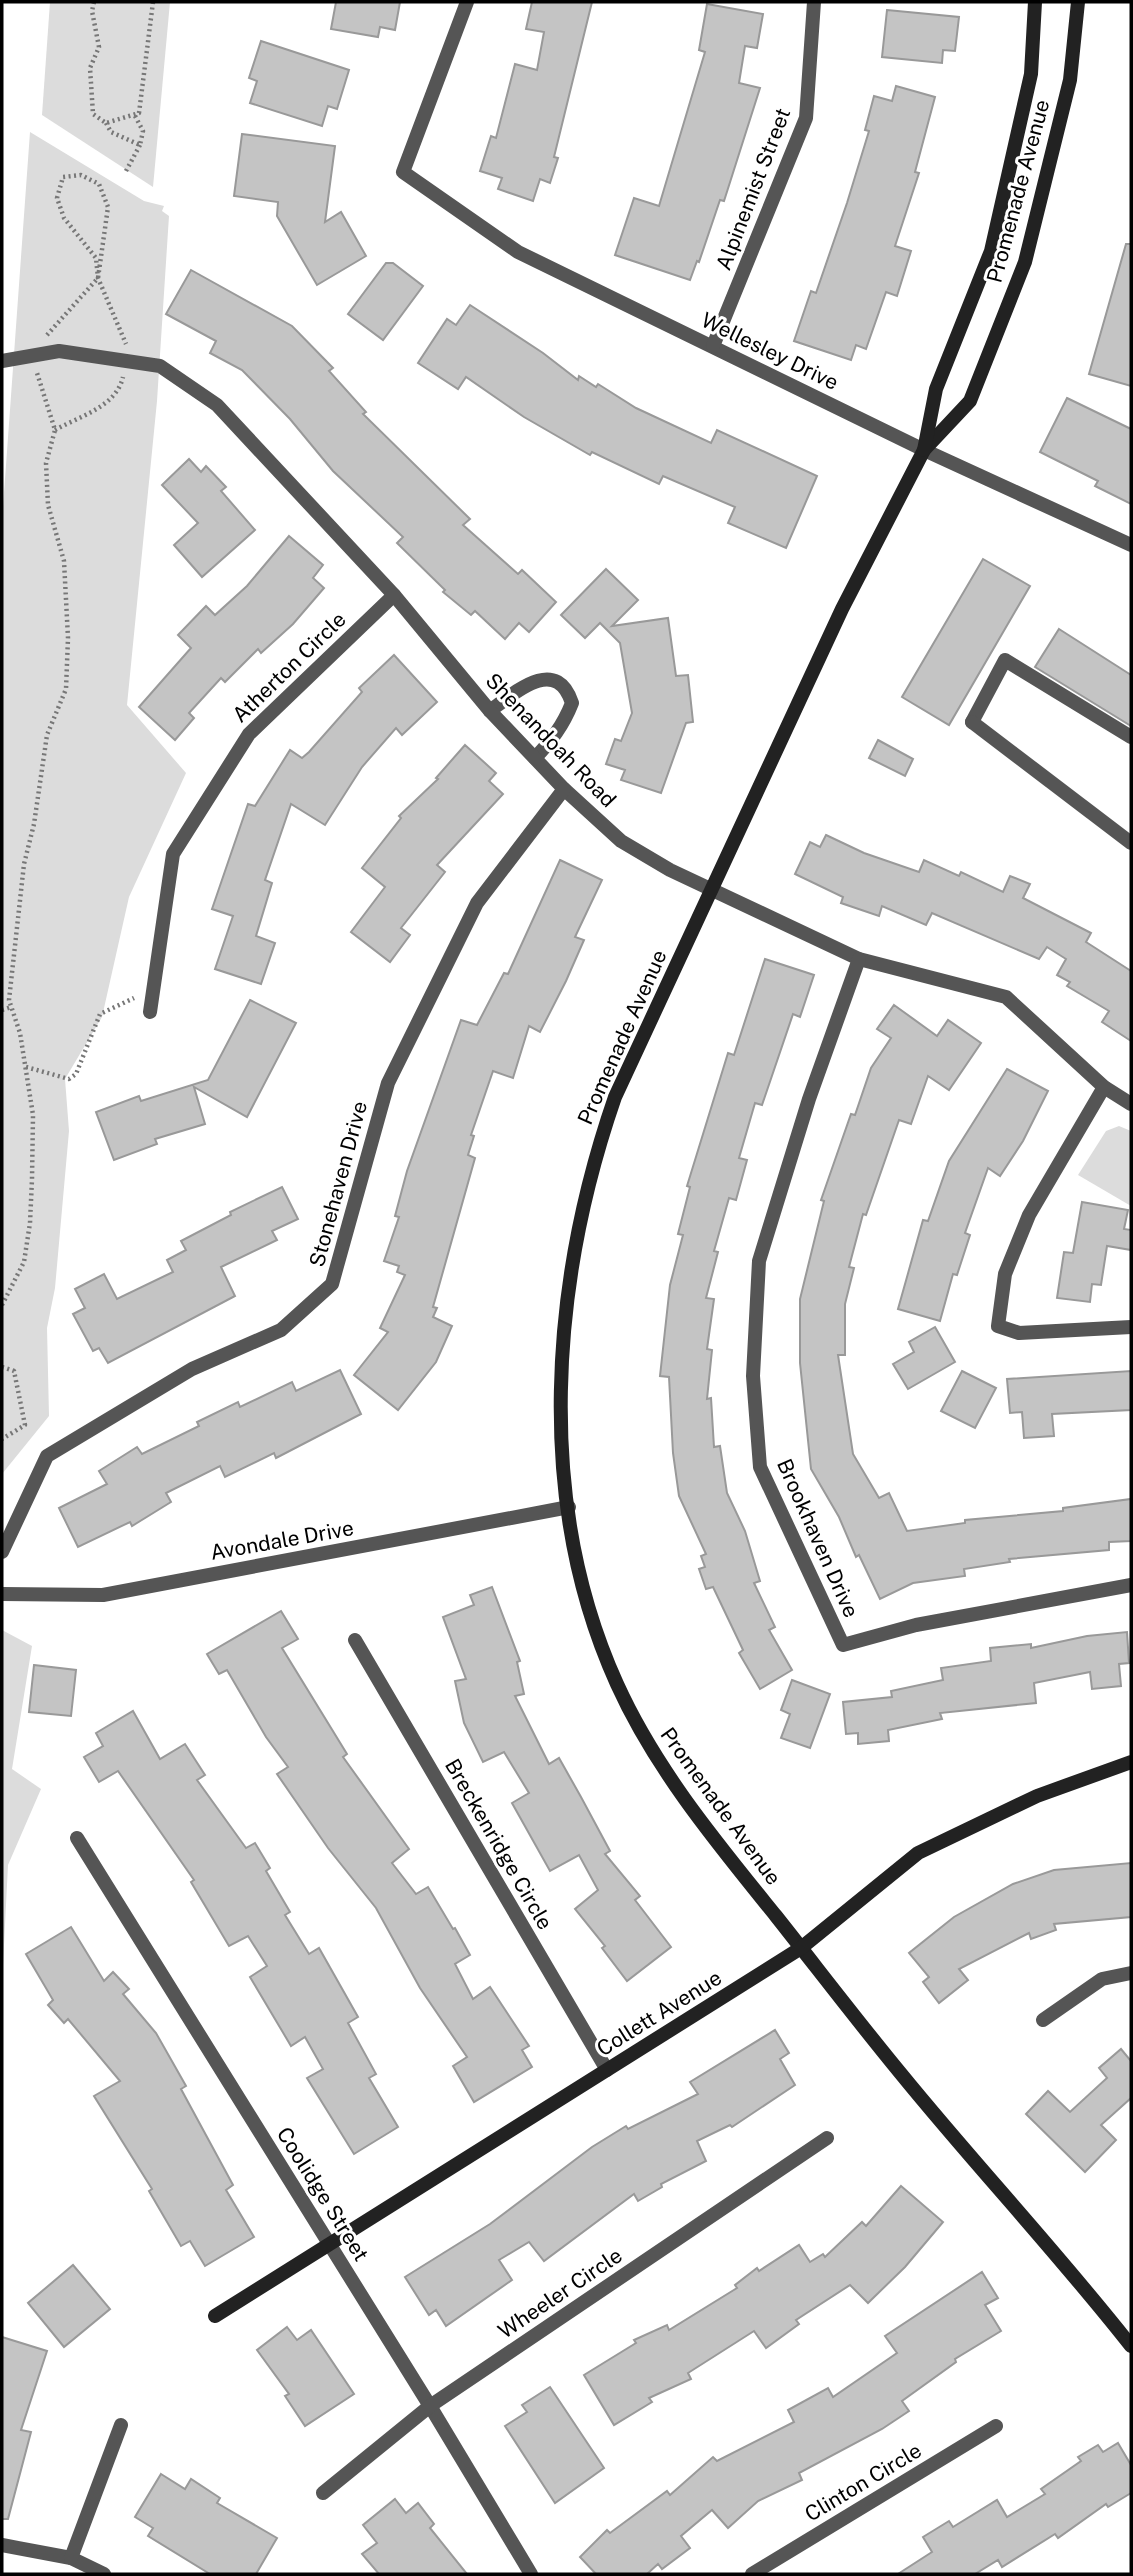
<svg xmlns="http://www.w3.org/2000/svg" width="1133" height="2576" viewBox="0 0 1133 2576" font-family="'Public Sans',sans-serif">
<rect width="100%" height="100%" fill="#fff"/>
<g fill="#dcdcdc">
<polygon points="50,2 170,2 153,187 42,115"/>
<polygon points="30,132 144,201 164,206 162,211 169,216 157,401 127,705 186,773 129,897 102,1017 65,1079 69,1131 55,1288 47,1328 49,1416 2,1474 2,521"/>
<polygon points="1119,1126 1131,1131 1131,1206 1078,1175 1106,1131"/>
<polygon points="2,1630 32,1646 12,1769 41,1789 8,1865 2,1985"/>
</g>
<g fill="#c4c4c4" stroke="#999" stroke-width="2">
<polygon points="336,2 400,2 395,30 380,27 378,37 331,29"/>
<polygon points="532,2 592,2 554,157 558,158 550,183 540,179 533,201 498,189 502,178 480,171 491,136 496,138 515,64 537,70 544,32 526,29"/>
<polygon points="707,4 763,14 757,48 745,46 739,83 760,88 724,201 720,200 699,262 697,261 690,280 615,255 634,198 659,206 705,52 699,50"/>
<polygon points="887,10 959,17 955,51 943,50 942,63 882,57"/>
<polygon points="261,41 349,70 337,109 328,106 322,126 250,103 257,81 249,78"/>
<polygon points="896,86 935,97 915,172 919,173 895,246 911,251 897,296 886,292 866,349 856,345 851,360 794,341 811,291 816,293 847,203 869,131 865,130 874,96 892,101"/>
<polygon points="242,134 335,146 325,222 341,212 366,256 317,285 277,216 278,202 234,196"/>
<polygon points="1126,244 1131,244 1131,386 1089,374"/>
<polygon points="386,263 393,263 423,286 383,340 348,314"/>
<polygon points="191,270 292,326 333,368 329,371 366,412 363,414 470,519 463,525 518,574 522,570 556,602 529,632 519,623 505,639 475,611 471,615 443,592 445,590 397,543 403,537 333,471 290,419 242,370 210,353 216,341 166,314"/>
<polygon points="470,305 543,353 578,380 579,376 596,387 598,384 636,408 711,443 717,430 817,476 786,548 728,523 735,507 663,476 659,484 592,452 590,455 524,417 466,377 458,389 418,363 447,319 456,325"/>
<polygon points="1067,398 1131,429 1131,504 1095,486 1098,481 1040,452"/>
<polygon points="189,459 201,472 206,466 226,487 221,491 255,530 202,577 174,545 198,523 162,485"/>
<polygon points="289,536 323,565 313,578 324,588 293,624 261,653 258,649 225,682 221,678 189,713 194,718 175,740 139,707 191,648 178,635 206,606 215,615 247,586"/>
<polygon points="983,559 1030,586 949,725 902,697"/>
<polygon points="606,569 638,600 612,626 668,618 676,676 688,675 693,722 686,723 661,793 621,780 625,770 606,764 615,739 621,741 632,713 620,643 600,623 585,638 561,615"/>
<polygon points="1059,629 1131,675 1131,726 1035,667"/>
<polygon points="394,655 437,702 402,735 396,728 362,767 325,825 291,804 265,880 272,883 256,936 275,943 261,984 215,969 233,916 212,909 248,804 255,806 290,750 302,758 309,752 362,692 359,688"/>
<polygon points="878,740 913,759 905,776 869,758"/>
<polygon points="465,745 496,773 489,781 503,794 437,865 445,872 401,928 410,935 390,962 351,932 385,887 362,868 401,818 399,816 438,779 436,778"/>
<polygon points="826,835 864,853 919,872 924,860 959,876 961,872 1003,892 1010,876 1030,884 1023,898 1091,933 1086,942 1131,971 1131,1041 1102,1022 1109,1011 1067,986 1070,982 1057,975 1066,959 1047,947 1039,959 932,913 926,925 882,906 879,916 841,903 843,897 795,874 810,842 820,847"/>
<polygon points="560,860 602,880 575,937 584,940 566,981 540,1032 529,1026 513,1078 493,1071 471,1135 474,1136 468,1155 475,1158 433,1307 437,1308 433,1317 452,1326 436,1362 398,1410 354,1375 388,1332 380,1328 405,1275 397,1272 399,1266 384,1261 399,1217 395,1216 407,1171 461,1020 477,1025 504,973 508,974"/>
<polygon points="765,959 814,975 800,1017 793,1014 762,1105 755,1103 739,1158 747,1160 736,1200 729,1198 714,1251 718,1252 706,1298 714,1299 707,1349 712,1350 707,1399 711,1398 714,1447 720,1446 727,1493 745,1531 760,1581 754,1583 775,1627 769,1630 792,1670 760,1689 739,1653 743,1650 713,1587 706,1589 699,1569 705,1567 701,1556 706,1554 679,1496 673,1453 669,1377 660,1376 670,1285 683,1235 678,1234 690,1187 687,1186 728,1053 734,1055"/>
<polygon points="250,1000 296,1023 247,1117 194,1087 205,1124 155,1139 157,1144 114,1160 96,1112 139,1096 141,1101 208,1080"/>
<polygon points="894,1005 937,1036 948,1020 981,1043 949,1090 928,1076 911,1124 899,1120 866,1215 863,1214 849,1267 854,1268 845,1304 845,1355 838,1355 853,1454 879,1498 889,1493 907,1531 965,1523 965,1520 1063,1511 1063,1508 1131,1499 1131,1541 1109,1542 1109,1550 1009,1559 1010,1562 964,1569 965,1576 913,1583 880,1599 859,1555 856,1557 839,1517 811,1469 800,1363 800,1299 824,1201 821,1200 851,1114 855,1115 871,1068 891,1038 877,1029"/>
<polygon points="1007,1069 1048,1091 1023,1141 1000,1176 988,1168 965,1233 970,1235 957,1275 953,1274 940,1321 898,1309 923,1220 928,1221 949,1161"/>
<polygon points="282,1187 298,1219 272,1231 277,1240 221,1267 235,1296 108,1363 99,1348 93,1351 73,1314 85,1308 75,1289 104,1274 117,1299 173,1272 167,1260 186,1250 181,1241 231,1215 230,1212"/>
<polygon points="1082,1202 1128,1210 1124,1229 1131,1230 1131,1250 1107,1246 1101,1285 1092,1284 1090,1302 1057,1298 1064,1252 1073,1253"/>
<polygon points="935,1327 955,1362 908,1389 893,1364 914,1352 909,1342"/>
<polygon points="340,1370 361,1414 276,1458 274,1453 225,1477 220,1466 166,1493 171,1502 132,1526 130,1522 78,1547 59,1508 107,1484 99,1471 137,1447 142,1454 199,1426 197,1422 238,1402 240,1407 292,1382 296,1391"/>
<polygon points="962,1371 996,1388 975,1428 941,1411"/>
<polygon points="1131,1371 1131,1410 1052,1414 1054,1436 1024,1438 1022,1412 1010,1413 1007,1379"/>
<polygon points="492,1587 520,1661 517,1662 524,1694 515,1696 549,1764 559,1758 581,1797 610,1851 605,1854 640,1896 635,1900 671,1947 627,1981 602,1948 605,1946 575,1909 598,1890 579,1855 550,1871 512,1803 529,1793 504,1752 483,1762 464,1723 455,1681 466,1679 443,1617 474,1605 470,1595"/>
<polygon points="281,1611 298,1639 282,1648 347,1754 343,1757 409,1849 392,1863 416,1894 428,1887 453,1929 455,1928 470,1955 455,1964 473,1999 490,1987 529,2046 522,2050 532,2067 474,2102 453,2066 467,2057 420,1988 376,1908 328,1848 277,1774 288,1767 266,1737 227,1670 219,1674 207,1654"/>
<polygon points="1127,1632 1129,1663 1119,1664 1121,1686 1092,1689 1090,1672 1034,1683 1036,1703 940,1713 942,1719 888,1730 889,1741 858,1744 858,1733 846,1734 843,1702 892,1697 891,1691 943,1680 941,1668 991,1661 990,1648 1031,1644 1031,1648 1087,1636"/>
<polygon points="34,1665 76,1670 71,1716 29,1712"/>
<polygon points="792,1680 830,1694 810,1748 781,1738 790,1714 781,1710"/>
<polygon points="133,1711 160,1759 185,1744 205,1775 197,1780 246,1848 255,1843 270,1868 266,1871 290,1912 285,1915 309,1954 319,1948 358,2017 348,2023 376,2074 369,2078 398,2127 354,2154 307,2078 323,2069 305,2037 291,2046 250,1977 267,1966 248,1936 229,1946 191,1882 194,1880 118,1771 99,1782 84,1757 103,1746 96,1733"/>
<polygon points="1131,1863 1131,1917 1054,1924 1056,1930 1031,1939 1029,1933 959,1969 968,1980 939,2003 923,1982 929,1977 909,1953 954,1917 1013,1884 1054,1870"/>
<polygon points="71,1927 104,1981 113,1972 129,1989 123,1994 156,2033 186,2086 181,2089 233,2185 226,2190 254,2237 205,2266 190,2241 181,2246 149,2191 152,2189 94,2096 120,2081 68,2019 64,2023 48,2005 53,2000 26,1954"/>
<polygon points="775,2030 789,2053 780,2059 795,2085 732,2127 730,2125 697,2141 706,2161 661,2184 662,2187 638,2201 634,2194 544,2261 529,2242 499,2260 512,2280 446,2326 436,2310 429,2315 405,2277 490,2224 592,2147 626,2126 628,2129 698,2094 690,2082"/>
<polygon points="1121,2049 1131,2061 1131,2098 1101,2125 1116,2140 1085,2172 1026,2114 1048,2091 1070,2112 1107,2078 1099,2068"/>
<polygon points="901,2186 943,2222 905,2267 868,2303 850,2285 796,2320 799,2324 766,2348 754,2331 688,2373 691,2379 649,2398 652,2402 614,2425 584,2375 636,2343 634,2340 667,2325 669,2330 737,2288 735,2285 757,2268 759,2271 799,2245 810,2262 823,2254 825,2257 862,2222 866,2226"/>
<polygon points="73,2265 110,2309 64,2347 28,2303"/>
<polygon points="982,2272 998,2298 985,2305 1001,2331 955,2359 956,2362 902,2401 909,2411 882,2429 799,2473 802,2480 758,2501 728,2528 712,2510 681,2536 690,2548 662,2569 658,2564 647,2574 596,2574 580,2557 607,2530 610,2533 667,2491 670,2495 713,2457 717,2461 794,2422 788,2410 828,2388 833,2397 897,2353 885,2336"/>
<polygon points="287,2327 297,2340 311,2330 354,2394 305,2426 285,2396 289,2394 257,2350"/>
<polygon points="2,2337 47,2351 21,2430 31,2432 8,2519 2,2519"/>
<polygon points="550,2387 604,2468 555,2503 505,2426 527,2412 522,2405"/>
<polygon points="1118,2443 1131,2465 1131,2493 1108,2507 1106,2504 1058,2538 1055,2534 1002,2567 998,2560 975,2574 898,2574 932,2552 923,2537 949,2521 953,2527 997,2500 1007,2517 1045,2494 1041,2489 1081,2461 1078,2457 1098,2445 1103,2452"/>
<polygon points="161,2474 185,2489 191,2479 220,2498 217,2503 277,2538 256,2574 210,2574 148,2536 153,2528 135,2517"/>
<polygon points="395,2499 406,2513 418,2503 434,2524 430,2528 467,2574 379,2574 362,2554 377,2543 363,2525"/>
</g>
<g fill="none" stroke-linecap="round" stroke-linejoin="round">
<g stroke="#777" stroke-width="4.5" stroke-dasharray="2 3.5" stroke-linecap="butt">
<polyline points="94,2 92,11 99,47 90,68 93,114 106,123 139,113 153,2"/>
<polyline points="106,123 111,132 140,145 143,131 134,114"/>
<polyline points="126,171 140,145"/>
<polyline points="47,335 98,278 108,207 99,184 81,175 63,177 57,198 64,218 96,258 98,278 126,344"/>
<path d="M55,430C80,416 116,407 123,377"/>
<polyline points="2,1010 11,1007"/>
<polyline points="26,1067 69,1079 76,1074 100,1014 134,998"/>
<polyline points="2,1305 24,1262 30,1223 32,1179 33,1115 20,1033 9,1000 24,864 34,824 47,735 66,689 68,638 64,561 48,505 46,463 55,430 37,373"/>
<polyline points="2,1367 14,1371 25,1425 2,1439"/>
</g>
<g stroke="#555" stroke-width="14">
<path d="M490,711C513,694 556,654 572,703C563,726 551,741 535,758"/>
<polyline points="972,722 1005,660 1131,737"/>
</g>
<g stroke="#555" stroke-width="14">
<polyline points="467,2 403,172 518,252 924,450 1131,545"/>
<polyline points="713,346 806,118 814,2"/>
<polyline points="2,361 59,351 160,366 217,405 394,595 490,711 564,789 621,841 670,870 859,959 1006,997 1104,1087 1131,1104"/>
<polyline points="972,722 1131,843"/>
<polyline points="859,959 809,1099 759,1261 753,1376 760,1467 843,1645 916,1625 1131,1585"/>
<polyline points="150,1012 173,854 249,734 394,595"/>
<polyline points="1104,1087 1029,1215 1005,1274 998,1326 1019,1333 1131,1327"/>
<polyline points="2,1552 47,1456 192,1369 281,1330 332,1284 388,1083 477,903 564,789"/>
<polyline points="2,1594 103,1595 569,1507"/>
<polyline points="355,1640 607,2070"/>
<polyline points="77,1838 430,2406 531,2574"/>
<polyline points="1043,2020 1102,1979 1131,1973"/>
<polyline points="323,2493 430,2406 827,2138"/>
<polyline points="2,2545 71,2558 104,2574"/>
<polyline points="71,2558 121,2425"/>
<polyline points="752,2574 996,2426"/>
</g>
<g stroke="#222" stroke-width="14">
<path d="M1078,2L1070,80L1025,262L970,401L924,450L842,609L615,1097C551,1282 534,1501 617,1684C656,1770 717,1843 776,1916C818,1969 859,2023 902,2075C977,2167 1058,2253 1131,2346"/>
<polyline points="924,450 936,389 991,251 1031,74 1035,2"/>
<polyline points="215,2316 801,1948 918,1853 1037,1796 1131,1762"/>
</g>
</g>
<g text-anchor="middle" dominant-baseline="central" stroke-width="6" stroke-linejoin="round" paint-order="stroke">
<g font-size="21" fill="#000" stroke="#fff">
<text transform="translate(753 189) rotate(-69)">Alpinemist Street</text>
<text transform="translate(1018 191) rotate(-75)">Promenade Avenue</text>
<text transform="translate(770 351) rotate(26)">Wellesley Drive</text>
<text transform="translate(289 667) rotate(-44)">Atherton Circle</text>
<text transform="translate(551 740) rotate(46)">Shenandoah Road</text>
<text transform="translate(622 1037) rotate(-66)">Promenade Avenue</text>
<text transform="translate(338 1184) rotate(-75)">Stonehaven Drive</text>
<text transform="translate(818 1538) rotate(66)">Brookhaven Drive</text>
<text transform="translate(282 1540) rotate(-10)">Avondale Drive</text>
<text transform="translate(721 1806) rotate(54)">Promenade Avenue</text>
<text transform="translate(499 1844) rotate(60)">Breckenridge Circle</text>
<text transform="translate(659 2013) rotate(-32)">Collett Avenue</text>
<text transform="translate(323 2194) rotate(58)">Coolidge Street</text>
<text transform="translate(560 2293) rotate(-34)">Wheeler Circle</text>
<text transform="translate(863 2482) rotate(-31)">Clinton Circle</text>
</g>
</g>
<rect width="1133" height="2576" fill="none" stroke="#000000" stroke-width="7"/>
</svg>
